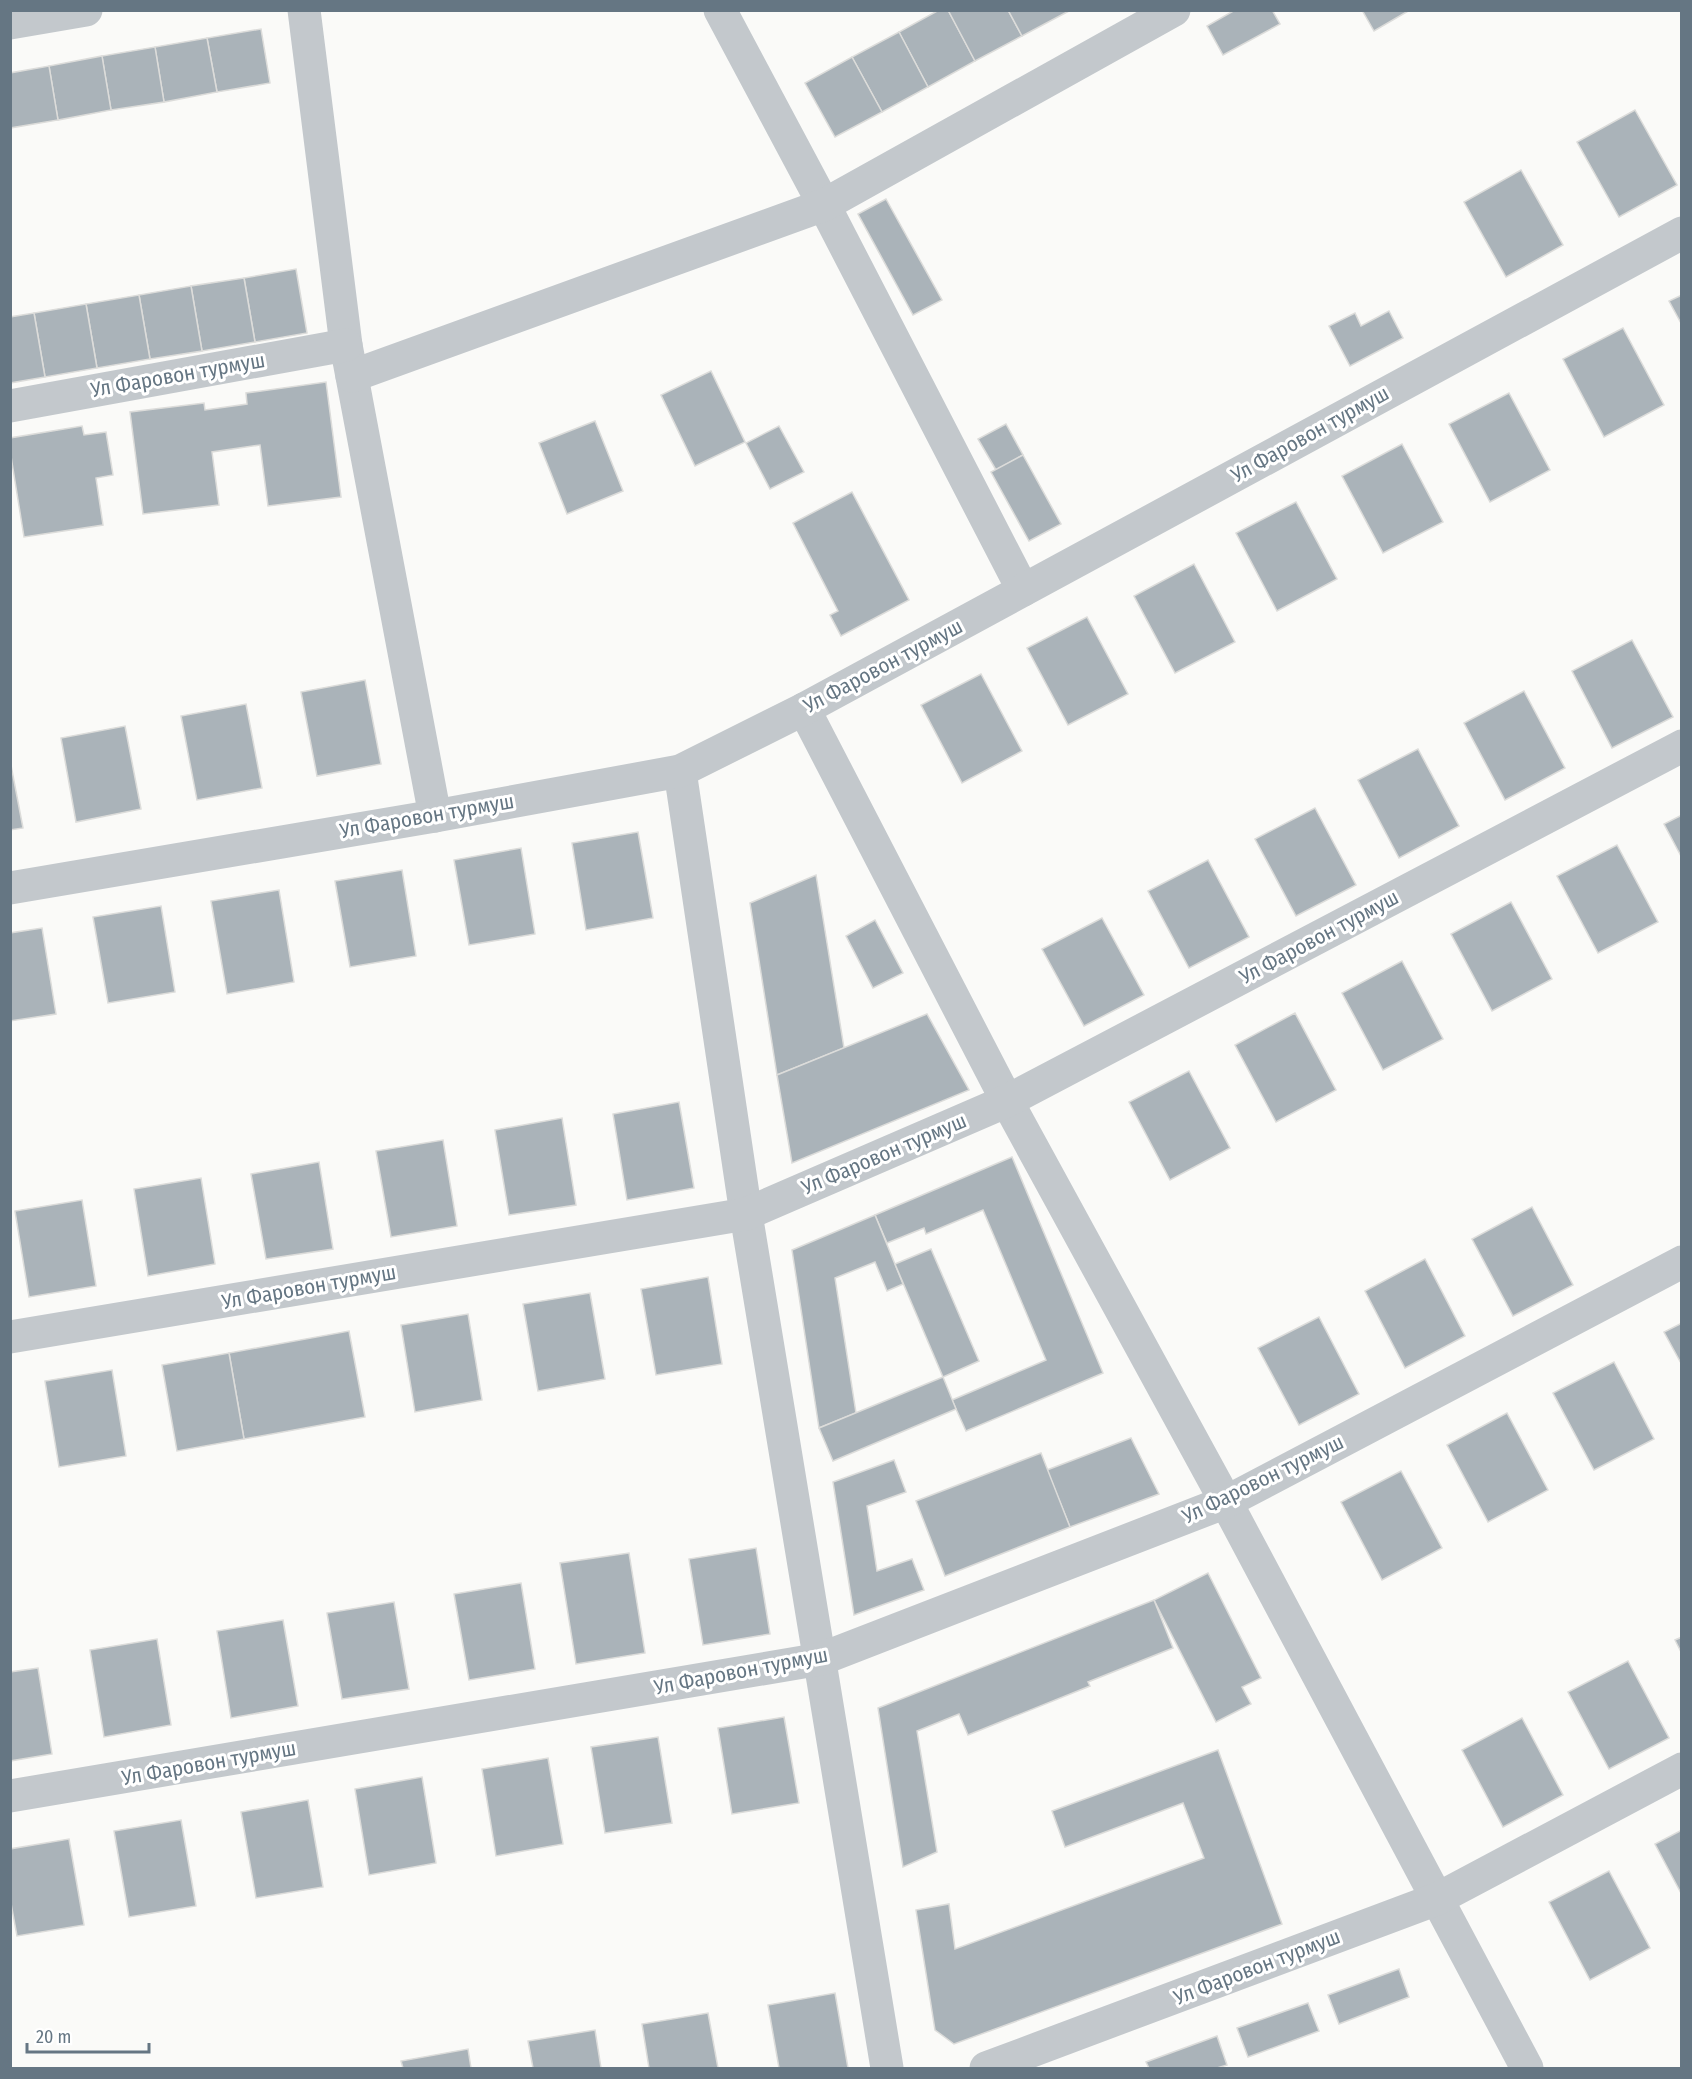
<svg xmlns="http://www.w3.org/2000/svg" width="1692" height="2079" viewBox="0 0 1692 2079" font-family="'Fira Sans Condensed',sans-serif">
<rect width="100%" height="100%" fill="#fafaf8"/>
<g fill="#aab3b9" stroke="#dcdcda" stroke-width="1.5">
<polygon points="939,10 948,10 975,61 928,87 899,32"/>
<polygon points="948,10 1008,10 1022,36 975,61"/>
<polygon points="1008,10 1069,10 1069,11 1022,36"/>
<polygon points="1235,10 1272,10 1280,24 1223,55 1207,26"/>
<polygon points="1362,10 1410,10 1374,31"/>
<polygon points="261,29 270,83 217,92 207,38"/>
<polygon points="899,32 928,87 882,112 852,57"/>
<polygon points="207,38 217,92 164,102 155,47"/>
<polygon points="155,47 164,102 111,110 102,56"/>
<polygon points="102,56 111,110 58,120 49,66"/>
<polygon points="852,57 882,112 835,137 805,83"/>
<polygon points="49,66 58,120 10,128 10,73"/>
<polygon points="1635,110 1677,185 1619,217 1577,142"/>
<polygon points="1521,170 1563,245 1506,277 1464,202"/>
<polygon points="886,199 942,300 913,315 858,214"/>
<polygon points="296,269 307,333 255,342 244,278"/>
<polygon points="244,278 255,342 202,351 191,286"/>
<polygon points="191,286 202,351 150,359 139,295"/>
<polygon points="139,295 150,359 97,368 86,304"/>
<polygon points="1682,295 1682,325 1669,301"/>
<polygon points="86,304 97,368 45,377 34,313"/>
<polygon points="1389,311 1403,338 1350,366 1329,326 1355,313 1361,326"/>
<polygon points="34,313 45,377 10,383 10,317"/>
<polygon points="1623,328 1664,405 1604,437 1563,359"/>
<polygon points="711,371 745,442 695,466 661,395"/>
<polygon points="326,382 341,497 268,506 260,445 212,452 219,505 143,514 130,412 204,403 205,410 247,404 246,393"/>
<polygon points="1509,393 1550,470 1490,502 1449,424"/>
<polygon points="595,421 623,491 567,514 539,443"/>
<polygon points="1006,424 1023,455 996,470 978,439"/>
<polygon points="82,426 84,435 106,432 113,475 96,478 103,525 24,537 10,450 10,438"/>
<polygon points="779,426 804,472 770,489 746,443"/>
<polygon points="1402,444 1443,522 1383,553 1342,476"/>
<polygon points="1023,455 1061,524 1029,541 991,472"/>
<polygon points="852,492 909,600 841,636 830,615 838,611 793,523"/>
<polygon points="1296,502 1337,579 1277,611 1236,533"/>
<polygon points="1194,564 1235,642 1175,673 1134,596"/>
<polygon points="1087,617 1128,694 1068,725 1027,648"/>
<polygon points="1632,640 1673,717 1612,748 1572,671"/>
<polygon points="981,674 1022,751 962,783 921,705"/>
<polygon points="365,680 381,764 317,776 301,692"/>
<polygon points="1524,691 1565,768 1505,800 1464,723"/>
<polygon points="246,704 262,788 197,800 181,716"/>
<polygon points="125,726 141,809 76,822 61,738"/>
<polygon points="1418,749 1459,826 1399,858 1358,780"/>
<polygon points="10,760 23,828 10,830"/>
<polygon points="1315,808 1356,885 1296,916 1255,839"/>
<polygon points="1682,815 1682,858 1664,824"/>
<polygon points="638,832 653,918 586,930 572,843"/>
<polygon points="1617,845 1658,922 1598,953 1557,876"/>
<polygon points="521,848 535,934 469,945 454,860"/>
<polygon points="1208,860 1249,937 1189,968 1148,891"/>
<polygon points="402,870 416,956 350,967 335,881"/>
<polygon points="816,875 844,1048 777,1075 750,903"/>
<polygon points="279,890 294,982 227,994 211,901"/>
<polygon points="1511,902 1552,979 1492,1011 1451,934"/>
<polygon points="161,906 175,992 108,1003 93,917"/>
<polygon points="1102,918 1144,995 1084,1026 1042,949"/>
<polygon points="875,920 903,973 873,988 846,936"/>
<polygon points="42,928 56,1014 10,1021 10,933"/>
<polygon points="1402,961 1443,1039 1383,1070 1342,993"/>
<polygon points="1295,1013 1336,1090 1276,1122 1235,1045"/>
<polygon points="927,1014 969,1090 792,1163 777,1075"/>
<polygon points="1189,1071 1230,1148 1170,1180 1129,1102"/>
<polygon points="679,1102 694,1188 627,1200 613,1114"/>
<polygon points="562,1118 576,1205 509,1215 495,1130"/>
<polygon points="443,1140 457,1226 391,1237 376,1151"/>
<polygon points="1012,1157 1103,1373 966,1431 952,1400 1046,1360 983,1210 926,1234 924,1228 887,1243 875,1215"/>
<polygon points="319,1162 333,1249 266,1259 251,1174"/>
<polygon points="201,1178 215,1264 148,1276 134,1189"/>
<polygon points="82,1200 96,1286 29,1297 15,1211"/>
<polygon points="1532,1207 1573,1285 1513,1316 1472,1239"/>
<polygon points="875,1215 903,1284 887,1291 875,1262 835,1278 856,1413 819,1428 792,1250"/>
<polygon points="931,1249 979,1361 943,1377 895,1264"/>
<polygon points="1425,1259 1465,1336 1405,1368 1365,1291"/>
<polygon points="708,1277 722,1364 656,1375 641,1289"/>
<polygon points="590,1293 605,1379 538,1391 523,1304"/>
<polygon points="468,1314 482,1400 415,1412 401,1325"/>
<polygon points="1319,1317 1359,1394 1299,1425 1258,1348"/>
<polygon points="1682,1323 1682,1365 1664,1332"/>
<polygon points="349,1331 365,1417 244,1439 229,1353"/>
<polygon points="229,1353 244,1439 177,1451 162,1365"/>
<polygon points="1614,1362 1654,1439 1594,1470 1553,1393"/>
<polygon points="112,1370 126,1456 59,1467 45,1381"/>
<polygon points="943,1377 956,1409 833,1461 819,1428"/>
<polygon points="1507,1413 1548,1490 1488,1522 1447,1445"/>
<polygon points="1131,1438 1159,1494 1070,1527 1047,1470"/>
<polygon points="1041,1453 1070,1527 945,1576 916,1501"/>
<polygon points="894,1460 906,1492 867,1506 877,1571 912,1559 924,1590 854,1615 833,1482"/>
<polygon points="1401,1471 1442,1548 1382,1580 1341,1502"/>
<polygon points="756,1548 770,1634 703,1645 689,1559"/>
<polygon points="629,1553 645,1653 576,1664 560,1563"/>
<polygon points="1208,1573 1261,1678 1242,1687 1251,1704 1216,1722 1154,1600"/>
<polygon points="521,1583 535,1669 469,1680 454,1594"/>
<polygon points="1154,1600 1173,1648 1088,1682 1090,1686 968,1735 959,1714 917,1731 937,1852 903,1867 878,1708"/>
<polygon points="394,1602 409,1689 342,1699 327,1613"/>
<polygon points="283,1620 298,1706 231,1718 217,1631"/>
<polygon points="1682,1637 1682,1654 1675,1640"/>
<polygon points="157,1639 171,1725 104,1737 90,1650"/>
<polygon points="1628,1661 1669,1738 1609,1769 1568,1692"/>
<polygon points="38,1668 52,1754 10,1761 10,1672"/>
<polygon points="784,1717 799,1803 732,1814 718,1728"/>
<polygon points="1522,1718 1563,1795 1503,1827 1462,1750"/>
<polygon points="658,1737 672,1823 605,1833 591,1747"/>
<polygon points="1218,1750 1282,1924 954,2044 935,2030 916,1910 949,1904 955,1949 1204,1858 1183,1803 1065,1847 1052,1811"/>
<polygon points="548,1758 563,1844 496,1856 482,1769"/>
<polygon points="422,1777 436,1863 369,1875 355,1789"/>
<polygon points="308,1800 323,1887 256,1898 241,1812"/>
<polygon points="181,1820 196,1906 129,1917 114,1831"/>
<polygon points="1682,1830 1682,1895 1655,1844"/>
<polygon points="69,1839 84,1925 17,1936 10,1898 10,1849"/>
<polygon points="1609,1871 1650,1948 1590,1980 1549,1902"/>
<polygon points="1399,1969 1409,1997 1339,2024 1328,1995"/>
<polygon points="835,1993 848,2068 779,2068 768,2005"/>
<polygon points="1308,2003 1319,2031 1248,2057 1237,2028"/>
<polygon points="708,2013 718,2068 649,2068 642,2024"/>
<polygon points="595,2030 601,2068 533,2068 528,2041"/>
<polygon points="1217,2036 1227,2065 1217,2068 1149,2068 1146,2062"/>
<polygon points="468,2049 471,2068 403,2068 401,2061"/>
</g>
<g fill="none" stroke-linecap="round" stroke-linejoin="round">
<g stroke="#c3c8cc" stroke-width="33">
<polyline points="304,10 346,345 435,816"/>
<polyline points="720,10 824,205 1023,590"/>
<polyline points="10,23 86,10"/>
<polyline points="352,376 824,205 1174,10"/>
<polyline points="10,406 346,345"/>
<polyline points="804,709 1007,1101 1226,1502 1527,2068"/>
<polyline points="680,771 746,1214 887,2068"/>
<polyline points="10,888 435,816 680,771 804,709 1682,233"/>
<polyline points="10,1337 746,1214 1007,1101 1682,746"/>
<polyline points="10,1796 821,1659 1226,1502 1682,1262"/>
<polyline points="986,2068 1437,1899 1682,1769"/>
</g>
</g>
<g text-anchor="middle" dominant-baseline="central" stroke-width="6" stroke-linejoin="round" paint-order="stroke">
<g font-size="21" fill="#657683" stroke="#fff">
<text transform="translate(178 375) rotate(-10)">Ул Фаровон турмуш</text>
<text transform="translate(1310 434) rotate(-29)">Ул Фаровон турмуш</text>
<text transform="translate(883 666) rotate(-28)">Ул Фаровон турмуш</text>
<text transform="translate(427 816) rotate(-10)">Ул Фаровон турмуш</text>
<text transform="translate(1319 937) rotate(-28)">Ул Фаровон турмуш</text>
<text transform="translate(884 1154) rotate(-23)">Ул Фаровон турмуш</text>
<text transform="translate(309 1287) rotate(-10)">Ул Фаровон турмуш</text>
<text transform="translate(1263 1479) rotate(-26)">Ул Фаровон турмуш</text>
<text transform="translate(741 1671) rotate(-11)">Ул Фаровон турмуш</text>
<text transform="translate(209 1763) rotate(-10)">Ул Фаровон турмуш</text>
<text transform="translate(1257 1967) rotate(-21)">Ул Фаровон турмуш</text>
</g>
</g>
<rect width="1692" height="2079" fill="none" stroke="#657683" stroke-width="24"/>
<path d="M27 2043v9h122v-9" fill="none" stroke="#657683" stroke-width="3"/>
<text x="36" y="2043" font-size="18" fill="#657683" stroke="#ffffff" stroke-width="4.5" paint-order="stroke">20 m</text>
</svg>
